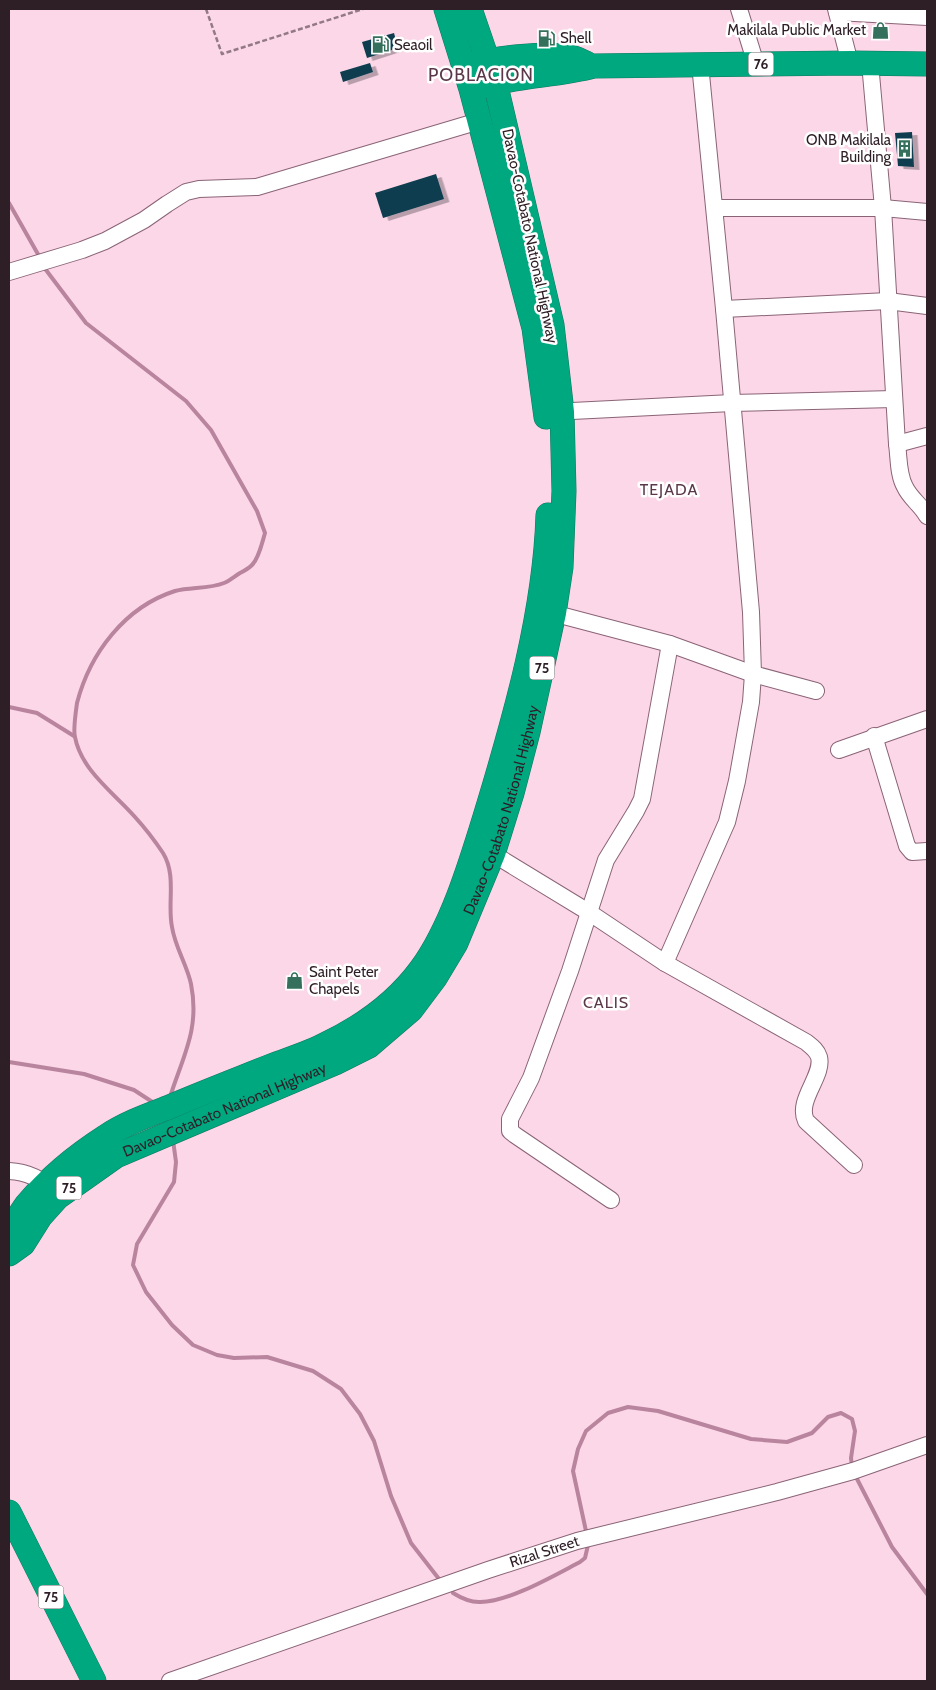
<svg xmlns="http://www.w3.org/2000/svg" width="936" height="1690" viewBox="0 0 936 1690" font-family="Cabin,sans-serif">
<defs>
<filter id="shadow"><feDropShadow dx="5.5" dy="3" stdDeviation="0" flood-color="#0004"/></filter>
</defs>
<rect width="100%" height="100%" fill="#fbd7e8"/>
<g fill="none" stroke-linecap="round" stroke-linejoin="round">
<g stroke="#b9849e" stroke-width="4">
<polyline points="9,203 39,256"/>
<path d="M46,270L86,323L186,401L211,430L257,511L265,533C262,543 259,558 252,565C249,568 244,571 240,573C235,576 229,581 224,583C209,589 191,587 175,591C125,607 90,653 77,703C76,710 73,730 75,737C81,770 114,793 135,817C145,828 155,841 163,853C177,876 167,903 172,927C175,947 187,965 191,984C200,1029 183,1056 170,1097"/>
<polyline points="9,707 37,713 74,736"/>
<polyline points="9,1062 84,1074 134,1090 154,1103"/>
<polyline points="173,1140 176,1162 174,1182 137,1244 133,1265 146,1292 172,1325 193,1345 217,1355 234,1358 267,1357 313,1371 341,1389 360,1414 374,1441 391,1496 411,1543 439,1579"/>
<polyline points="855,1475 892,1547 927,1594"/>
<polyline points="586,1531 573,1471 578,1449 586,1431 608,1413 628,1407 658,1411 751,1439 787,1442 812,1433 828,1417 841,1413 852,1419 855,1431 851,1458 852,1466"/>
<path d="M453,1593C461,1598 469,1602 479,1602C507,1603 555,1575 580,1562L585,1558L588,1545"/>
</g>
</g>
<g fill="#113d4f" filter="url(#shadow)">
<polygon points="394,33 398,48 367,58 362,42"/>
<polygon points="370,63 373,72 343,82 340,72"/>
<polygon points="912,132 914,167 898,166 895,133"/>
<polygon points="436,174 444,199 383,218 375,193"/>
</g>
<g fill="none" stroke-linecap="round" stroke-linejoin="round">
<defs>
<g id="minor">
<polyline points="739,9 756,64"/>
<polyline points="836,9 850,63"/>
<polyline points="837,12 927,17"/>
<path d="M870,63L883,208L897,444C899,458 898,475 905,487C910,498 921,505 927,516"/>
<polyline points="715,208 883,208 927,212"/>
<polyline points="9,272 82,250 105,241 144,220 167,204 186,192 199,189 257,187 479,121"/>
<polyline points="724,309 888,301 927,306"/>
<polyline points="552,412 732,403 894,399"/>
<polyline points="897,444 927,436"/>
<polyline points="545,611 670,644 753,674 816,691"/>
<polyline points="874,736 907,846 912,852 927,851"/>
<polyline points="839,750 927,719"/>
<path d="M485,849L590,913L665,963L806,1042C811,1046 817,1050 819,1057C824,1076 796,1100 806,1121L854,1165"/>
<polyline points="665,963 727,822 737,781 751,702 753,674 751,612 724,309 700,64"/>
<path d="M9,1171C26,1172 41,1178 53,1191"/>
<polyline points="611,1200 515,1135 510,1131 510,1119 531,1078 570,971 606,860 636,811 642,799 670,644"/>
<path id="s1" d="M170,1681L488,1570L577,1541L777,1492L853,1471L927,1445"/>
</g>
<g id="highway">
<polyline points="446,9 471,89 534,328 546,417"/>
<path d="M474,65C497,57 546,53 571,57C576,58 581,61 586,63"/>
<path d="M480,87C517,75 557,76 594,66L850,63L927,64"/>
<path d="M9,1233C15,1223 20,1213 27,1204C49,1178 77,1155 105,1137C124,1124 146,1116 167,1108C202,1093 236,1080 271,1066C289,1059 309,1053 326,1044C364,1026 396,1003 421,969C453,925 472,859 488,807C516,714 545,612 548,515"/>
<path id="s2" d="M9,1254L23,1244L40,1217L58,1197L116,1156L335,1063L369,1046L411,1010L435,978L456,943L493,854L512,793L528,732L554,613L561,567L564,491L562,412L552,325L495,82L470,9"/>
<polyline points="9,1512 94,1681"/>
</g>
</defs>
<use href="#minor" stroke="#8a6476" stroke-width="18"/>
<use href="#highway" stroke="#107860" stroke-width="25"/>
<polyline stroke="#937986" stroke-width="2.5" stroke-dasharray="5 2.5" stroke-linecap="butt" points="206,9 222,54 363,9"/>
<use href="#minor" stroke="#fff" stroke-width="16"/>
<use href="#highway" stroke="#00a880" stroke-width="24"/>
</g>
<defs>
<symbol id="shop-bare" viewBox="-9 -9 18 18"><path d="M-5-2.5h2.3a2.7 3.5 0 0 1 5.4 0H5L5.5 6h-11ZM-1.5-2.5h3a1.5 2.3 0 0 0-3 0Z" fill="#34705b" stroke="#fff" stroke-width="2.5" paint-order="stroke"/></symbol>
<symbol id="fuel-bare" viewBox="-9 -9 18 18"><path d="M-5.5-6h7V0h2V4h1.3V-2.5L3-4.5l.8-.8L6-3V5H2.5V1h-1V6h-7ZM-4.2-4.7v3.2H.2V-4.7Z" fill="#34705b" stroke="#fff" stroke-width="2.5" paint-order="stroke"/></symbol>
<symbol id="building-bare" viewBox="-9 -9 18 18"><path d="M-4-6H4V6H1V3H-1V6H-4ZM-2.5-4.3h1.7v1.8h-1.7ZM.8-4.3h1.7v1.8H.8ZM-2.5-1h1.7V.8h-1.7ZM.8-1h1.7V.8H.8Z" fill="#34705b" stroke="#fff" stroke-width="2.5" paint-order="stroke"/></symbol>
</defs>
<g fill-rule="evenodd">
<use href="#shop-bare" x="868" y="18" width="25" height="25"/>
<use href="#fuel-bare" x="534" y="26" width="25" height="25"/>
<use href="#fuel-bare" x="368" y="32" width="25" height="25"/>
<use href="#building-bare" x="892" y="136" width="25" height="25"/>
<use href="#shop-bare" x="282" y="968" width="25" height="25"/>
</g>
<g text-anchor="middle" dominant-baseline="central" stroke-width="5" stroke-linejoin="round" paint-order="stroke">
<g fill="#fff" stroke="#6d6267" stroke-width="1">
<rect x="748.5" y="52.5" width="25" height="23" rx="4"/>
<rect x="529.5" y="656.5" width="25" height="23" rx="4"/>
<rect x="56.5" y="1176.5" width="25" height="23" rx="4"/>
<rect x="38.5" y="1585.5" width="25" height="23" rx="4"/>
</g>
<g font-size="14" font-weight="bold" fill="#2e1e26">
<text x="761" y="64">76</text>
<text x="542" y="668">75</text>
<text x="69" y="1188">75</text>
<text x="51" y="1597">75</text>
</g>
<g font-size="15" fill="#2e1e26" stroke="#fff" text-anchor="start">
<text x="866" y="30" text-anchor="end">Makilala Public Market</text>
<text x="560" y="38">Shell</text>
<text x="394" y="45">Seaoil</text>
<text x="891" y="140" text-anchor="end">ONB Makilala<tspan x="891" dy="17">Building</tspan></text>
<text x="309" y="972">Saint Peter<tspan x="309" dy="17">Chapels</tspan></text>
</g>
<g font-size="15" fill="#2e1e26" stroke="#fff">
<text transform="translate(530 236) rotate(78)">Davao-Cotabato National Highway</text>
<text stroke="none"><textPath href="#s2" startOffset="700">Davao-Cotabato National Highway</textPath></text>
<text stroke="none"><textPath href="#s2" startOffset="265">Davao-Cotabato National Highway</textPath></text>
<text stroke="none"><textPath href="#s1" startOffset="396">Rizal Street</textPath></text>
</g>
<g font-size="16" letter-spacing="1" fill="#5a3849" stroke="#fff">
<text x="669" y="489">TEJADA</text>
<text x="606" y="1002">CALIS</text>
</g>
<g font-size="18" letter-spacing="1" fill="#5a3849" stroke="#fff">
<text x="481" y="75">POBLACION</text>
</g>
</g>
<rect width="936" height="1690" fill="none" stroke="#2e1e26" stroke-width="20"/>
</svg>
